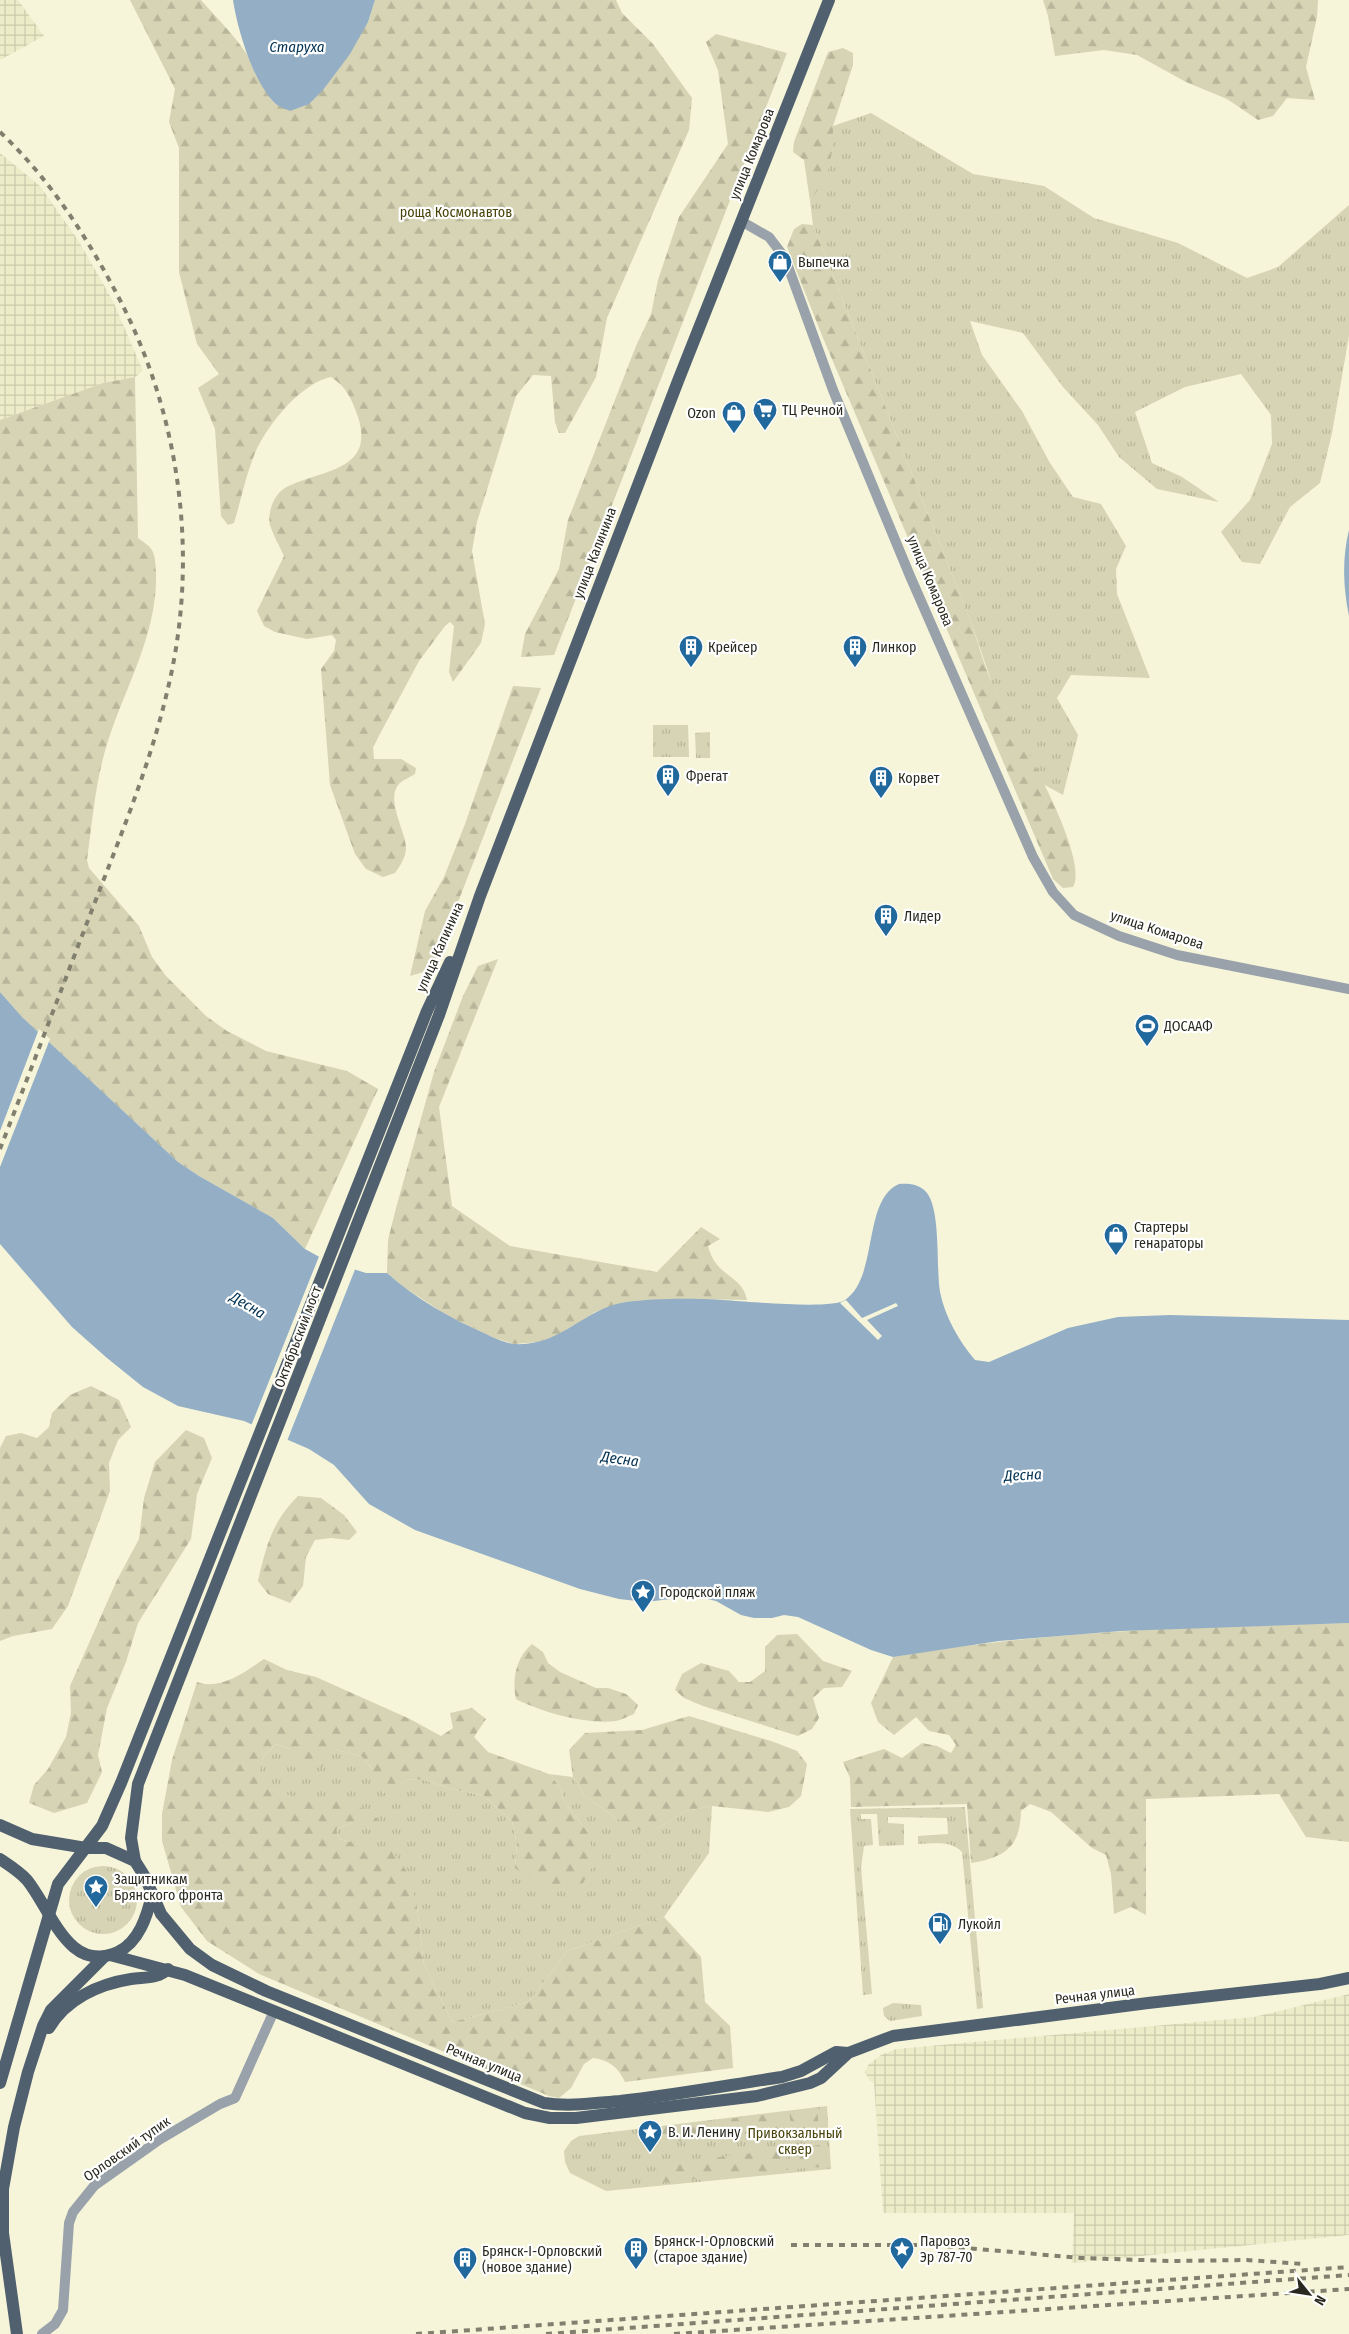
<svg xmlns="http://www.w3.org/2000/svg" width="1349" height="2334" viewBox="0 0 1349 2334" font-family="'Fira Sans Condensed',sans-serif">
<defs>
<pattern id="industrial-grid" width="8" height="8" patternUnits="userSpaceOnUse" patternTransform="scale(1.25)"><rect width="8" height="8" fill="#edecc9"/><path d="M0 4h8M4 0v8" fill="none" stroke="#cbcaac"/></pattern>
<pattern id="grass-tufts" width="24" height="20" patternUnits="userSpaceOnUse" patternTransform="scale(1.25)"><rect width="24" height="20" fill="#d6d4b4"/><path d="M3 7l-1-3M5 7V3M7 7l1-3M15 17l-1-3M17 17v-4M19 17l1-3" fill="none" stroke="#b8b69a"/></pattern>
<pattern id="forest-firs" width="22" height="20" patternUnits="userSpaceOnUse" patternTransform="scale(1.25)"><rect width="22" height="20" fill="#d6d4b4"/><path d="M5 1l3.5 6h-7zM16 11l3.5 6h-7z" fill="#b8b69a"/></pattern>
</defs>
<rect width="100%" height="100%" fill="#f6f5da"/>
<g fill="url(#industrial-grid)">
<polygon points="0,0 18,0 44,36 0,60"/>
<polygon points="0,153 40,186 78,240 113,301 143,371 135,377 103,383 0,420"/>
<polygon points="1349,1994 1349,2235 1072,2263 1074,2213 883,2213 874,2083 869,2080 865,2072 868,2065 881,2055 896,2049 1254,2017"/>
</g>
<g fill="url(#grass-tufts)">
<polygon points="871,113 973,174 1044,186 1094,218 1178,243 1247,278 1278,267 1349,205 1349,336 1332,433 1320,483 1290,507 1260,564 1242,562 1221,532 1250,500 1272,444 1271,415 1241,374 1185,387 1135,412 1152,463 1182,477 1219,502 1157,489 1119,457 1098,425 1063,387 1023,333 970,321 982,355 1022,411 1050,463 1073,497 1101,504 1126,546 1116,569 1117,594 1150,678 1071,675 1057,698 1078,735 1063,795 1043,784 993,686 971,622 813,225 810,201 828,166 833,148 833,126"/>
<polygon points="653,725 688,725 689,757 653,757"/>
<polygon points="710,732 710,758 696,758 695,733"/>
<polygon points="276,1744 292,1750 334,1749 363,1757 373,1770 383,1793 409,1779 425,1780 450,1789 483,1795 512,1821 517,1844 515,1868 588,1832 563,1800 561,1788 549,1774 573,1777 584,1795 616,1818 657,1829 686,1811 712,1806 709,1853 664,1917 567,1951 529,2002 452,2022 424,1965 417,1906 362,1845 339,1839 336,1829 352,1823 345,1797 294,1797 256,1786 263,1757"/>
<path d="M965,1807L983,2008L977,2009L962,1852C950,1840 934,1844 918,1844V1836L948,1834L947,1818L888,1817V1823L904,1824V1845L879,1846L877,1814H861V1819H871L873,1845L864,1846L861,1868L872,1994L863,1995L850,1809Z"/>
<circle cx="103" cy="1900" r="34"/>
<polygon points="893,2003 921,2005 922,2016 890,2021 884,2016 883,2008"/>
<polygon points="827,2106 831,2169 606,2191 570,2173 565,2162 564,2151 571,2141 579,2136"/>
</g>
<g fill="url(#forest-firs)">
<path d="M130,0H201C216,17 233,34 246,53C263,77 260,96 290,111L368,22L375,0H616L622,13L653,44L692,98L689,130L607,318L596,377L565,433H559L555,422L551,376L533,375L516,396L477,522L472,551L485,624L481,643L453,682L449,672L454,626L450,622L445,626L419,661L373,747L374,759H401L416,768L415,774C410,777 403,780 399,784C385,799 406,832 406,848C406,857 400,866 395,873L383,877L366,869L355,854L330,785L321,669L334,651L336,640L332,635L307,639L275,632L264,626L257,611L284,556C280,547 273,535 270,525C267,513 274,494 285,488C317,470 376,473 358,417C352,400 347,387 331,377C301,383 267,425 255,453C246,475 241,500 234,523L228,525L221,516L215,429L198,388L219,374L197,344L179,272V148L169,122L175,89Z"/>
<polygon points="1043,0 1318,0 1317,17 1306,67 1315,100 1287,98 1273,116 1258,120 1227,99 1186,82 1137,55 1104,50 1055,56 1048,16"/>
<polygon points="716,34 787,53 554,655 521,657 525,634 559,569 568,520 636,346 651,314 658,280 679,217 728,144 718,70 706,42"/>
<polygon points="843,48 853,53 853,65 833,126 833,148 826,178 810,201 804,160 793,152 794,142 828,52"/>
<path d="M802,224L813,225L971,622C978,643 984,666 994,687C1010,722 1091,855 1073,887L1063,888L1053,879L823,338L787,247L794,229Z"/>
<path d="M135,377L138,538C143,542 149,545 152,550C156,557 155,565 156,572C158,637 122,691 105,751C95,786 92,824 87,860L89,868L139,926L152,957L166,976L206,1016L227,1031L266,1051L347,1071L378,1089L305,1249L273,1218L199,1176L178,1162L22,1017L0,992V420L103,383Z"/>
<polygon points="513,686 541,688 434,964 430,970 410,976 425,911 444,877 465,824"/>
<path d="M498,959L439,1107L452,1206L510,1246L657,1272L701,1227L720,1239L708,1246C716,1278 742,1274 747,1300L698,1299L625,1302L595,1312L563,1334L538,1342L514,1344L494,1338L448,1316L402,1286L387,1273L388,1240L396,1208L434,1072L463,996L478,966Z"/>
<polygon points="91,1386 119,1400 131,1427 118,1440 109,1463 110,1491 68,1606 52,1629 13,1636 0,1641 0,1448 6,1436 21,1433 37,1438 49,1427 52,1413 70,1395"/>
<polygon points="186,1430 204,1438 212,1458 197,1494 191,1539 138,1623 126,1662 107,1708 98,1755 102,1772 87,1803 54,1813 29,1803 34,1785 48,1769 66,1737 71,1713 70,1686 117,1580 139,1539 144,1498 155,1462"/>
<path d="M298,1496L321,1498L344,1515L357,1532L349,1540L331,1538L315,1540L306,1557L303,1586L290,1603L268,1594L258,1581C266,1546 272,1522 298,1496Z"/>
<path d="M1349,1623V1842L1306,1837L1279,1794L1146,1799V1915L1131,1907L1114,1914L1111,1874L1106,1855L1092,1848L1051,1812L1030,1804L1021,1811C1020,1847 1006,1857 971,1863L967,1804L851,1807L850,1778L843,1762L884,1749L902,1758L922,1743L937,1746L951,1753L956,1745L949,1735L929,1731L916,1717L894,1735L878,1722L871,1703L893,1657C1043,1631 1197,1626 1349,1623Z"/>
<polygon points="797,1634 823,1661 852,1671 842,1687 824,1688 813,1698 819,1718 812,1729 798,1736 703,1706 684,1698 675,1690 682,1674 701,1663 729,1671 739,1682 750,1682 765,1671 765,1647 777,1635"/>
<path d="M532,1644L543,1652L548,1663L560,1672L596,1688H608L626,1694L638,1705L634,1714C628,1716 622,1720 616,1721C587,1725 541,1712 516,1699C512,1678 516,1658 532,1644Z"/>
<path d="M264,1659L287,1670L316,1677L410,1719L441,1736L453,1728L450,1713L472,1708L486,1719L474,1737L488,1752L549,1774L561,1788L563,1800L588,1832L595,1862L583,1883C556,1891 538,1885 515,1868L517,1844L512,1821L483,1795L450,1789L425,1780L409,1779L384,1793L372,1783L373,1770L363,1757L334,1749L322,1767L301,1768L292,1750L276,1744L263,1757L257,1786L294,1797H345L378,1819L372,1830L352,1823L336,1829L339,1839L362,1845L391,1849L408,1873L417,1906L424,1965L452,2022L529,2002L567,1951L664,1917L701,1957L705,2002L730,2026L733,2068L625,2082C618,2067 609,2060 593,2058L584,2064L571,2088L559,2098L549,2096L259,1974L207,1941L181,1907L162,1841V1814L172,1760L197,1682C220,1691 245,1672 264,1659Z"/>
<polygon points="689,1716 774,1742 797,1751 807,1764 801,1796 789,1807 768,1812 712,1806 686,1811 657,1829 636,1830 616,1818 584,1795 573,1777 569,1750 585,1733 642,1730"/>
<polygon points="817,2108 819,2129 801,2131 791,2125 789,2111"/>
<polygon points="782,2113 784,2126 775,2134 656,2143 655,2127"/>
<polygon points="820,2145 822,2167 794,2169 793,2155 802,2147"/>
<polygon points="776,2150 786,2156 788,2170 657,2183 656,2165"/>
</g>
<g fill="#93aec5">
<path d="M233,0H375L368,22L350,54L323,90L309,104L290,111C286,109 279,107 276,104C254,85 237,28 233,0Z"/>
<path d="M1349,530V616C1343,587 1342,558 1349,530Z"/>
<path d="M0,992L22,1017L178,1162L199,1176L273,1218L305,1249L325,1260L366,1273H387C416,1299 450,1318 486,1334C494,1338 505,1343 514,1344C561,1347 584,1308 626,1302C646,1299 681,1298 702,1299C726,1299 830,1311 845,1300C879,1277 862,1200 899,1184C909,1183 920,1184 927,1193C941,1211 936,1268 940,1292C945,1317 959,1341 975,1360L989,1362L1068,1328L1118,1317L1170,1315L1349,1320V1623L1121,1631L999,1641L893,1657L871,1650L798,1617L784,1615L772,1618H754L741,1615L716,1601L695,1596L646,1602L619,1599L580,1589L415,1530L369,1504L334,1465L309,1449L244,1421L178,1406L143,1387L107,1358L72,1327L0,1244Z"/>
</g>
<g fill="#f6f5da">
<polygon points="39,1029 50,1039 0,1167 0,1131"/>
<polygon points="320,1254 356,1267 287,1441 251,1426"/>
<polygon points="846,1300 862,1318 896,1303 898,1306 867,1320 882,1336 878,1340 840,1303"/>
</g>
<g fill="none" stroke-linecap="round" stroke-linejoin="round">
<g stroke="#99a2aa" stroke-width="10">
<polyline points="741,221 769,237 785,258 833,390 910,576 1033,857 1053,892 1074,915 1119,936 1177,955 1349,989"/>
<polyline points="42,2334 55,2324 63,2310 69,2223 73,2212 94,2186 159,2140 220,2104 235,2098 274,2011"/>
</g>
<g stroke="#50606e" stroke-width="12">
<path d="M829,0L678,381L480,896L439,1015L138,1784L131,1838L135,1861L145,1877L161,1914L190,1949L212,1965L266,1991L544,2103C570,2107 595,2103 620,2101C675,2095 729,2085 782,2077L801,2071L836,2052L848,2053"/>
<polyline points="0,1825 32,1839 86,1848 106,1848 135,1861"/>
<path d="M0,1859C9,1865 20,1872 27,1880C52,1911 68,1974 118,1952C139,1942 147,1916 152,1895"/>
<polyline points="110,1955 185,1975 525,2113 550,2118 576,2118 757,2096 810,2083 821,2078 848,2053 893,2036 1148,2003 1320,1984 1349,1978"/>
<path d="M49,2028C66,1999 99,1984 131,1979C144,1977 158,1979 168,1969"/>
<polyline points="0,2083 58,1884 102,1826 121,1783 427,1011 450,962"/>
<polyline points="17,2334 3,2233 3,2189 14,2127 28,2072 43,2026 51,2010 105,1956"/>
</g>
<g stroke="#81806f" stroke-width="4" stroke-dasharray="6 6" stroke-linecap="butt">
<path d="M0,132C51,180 89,240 121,302C181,420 199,559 168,688C151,762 122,832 95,902C63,985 32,1067 0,1149"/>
<polyline points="791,2245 932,2245 1081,2258 1171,2261 1247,2260 1303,2264"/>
<polyline points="416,2334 1349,2267"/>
<polyline points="546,2334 1349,2275"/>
<polyline points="674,2334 1349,2289"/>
</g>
</g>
<defs>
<symbol id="shop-pin" viewBox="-11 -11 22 30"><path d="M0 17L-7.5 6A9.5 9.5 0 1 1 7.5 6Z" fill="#21699d" stroke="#fff"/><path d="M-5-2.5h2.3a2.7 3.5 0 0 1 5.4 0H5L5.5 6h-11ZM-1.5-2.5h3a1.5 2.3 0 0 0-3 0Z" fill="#fff"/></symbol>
<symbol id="supermarket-pin" viewBox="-11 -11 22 30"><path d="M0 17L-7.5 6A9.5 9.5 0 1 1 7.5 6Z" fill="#21699d" stroke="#fff"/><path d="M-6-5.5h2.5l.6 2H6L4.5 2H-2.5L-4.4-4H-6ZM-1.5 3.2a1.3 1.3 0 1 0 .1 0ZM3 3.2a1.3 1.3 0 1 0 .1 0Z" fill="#fff"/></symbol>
<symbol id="building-pin" viewBox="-11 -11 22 30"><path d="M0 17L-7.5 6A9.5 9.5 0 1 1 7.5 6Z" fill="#21699d" stroke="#fff"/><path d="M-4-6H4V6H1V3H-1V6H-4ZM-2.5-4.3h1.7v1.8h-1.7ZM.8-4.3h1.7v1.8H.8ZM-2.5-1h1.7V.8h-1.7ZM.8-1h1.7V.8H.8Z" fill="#fff"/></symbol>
<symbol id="stadium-pin" viewBox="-11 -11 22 30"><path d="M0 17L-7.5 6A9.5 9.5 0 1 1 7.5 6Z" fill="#21699d" stroke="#fff"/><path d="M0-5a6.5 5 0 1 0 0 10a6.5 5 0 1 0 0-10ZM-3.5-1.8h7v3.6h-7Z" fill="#fff"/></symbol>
<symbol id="sight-pin" viewBox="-11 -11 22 30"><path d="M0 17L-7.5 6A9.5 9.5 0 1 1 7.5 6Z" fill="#21699d" stroke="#fff"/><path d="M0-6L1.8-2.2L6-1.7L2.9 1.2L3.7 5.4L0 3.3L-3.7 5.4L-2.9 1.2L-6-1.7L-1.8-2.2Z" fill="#fff"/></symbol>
<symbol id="fuel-pin" viewBox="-11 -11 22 30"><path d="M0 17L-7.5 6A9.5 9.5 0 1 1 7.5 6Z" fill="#21699d" stroke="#fff"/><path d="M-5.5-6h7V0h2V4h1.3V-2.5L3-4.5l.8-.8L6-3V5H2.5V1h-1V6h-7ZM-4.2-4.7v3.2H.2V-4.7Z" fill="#fff"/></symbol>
</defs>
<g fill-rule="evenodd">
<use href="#shop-pin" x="766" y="248" width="28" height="38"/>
<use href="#supermarket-pin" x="751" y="396" width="28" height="38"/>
<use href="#shop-pin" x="720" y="399" width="28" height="38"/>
<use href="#building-pin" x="677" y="633" width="28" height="38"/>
<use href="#building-pin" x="841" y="633" width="28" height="38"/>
<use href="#building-pin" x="654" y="762" width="28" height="38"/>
<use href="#building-pin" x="867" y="764" width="28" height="38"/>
<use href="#building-pin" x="872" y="902" width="28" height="38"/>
<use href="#stadium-pin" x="1133" y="1012" width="28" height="38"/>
<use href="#shop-pin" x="1102" y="1221" width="28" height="38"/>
<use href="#sight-pin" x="629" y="1578" width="28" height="38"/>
<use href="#sight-pin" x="82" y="1873" width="28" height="38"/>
<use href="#fuel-pin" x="926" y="1910" width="28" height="38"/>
<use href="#sight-pin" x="636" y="2118" width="28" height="38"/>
<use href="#building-pin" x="622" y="2235" width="28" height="38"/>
<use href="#sight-pin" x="888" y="2235" width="28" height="38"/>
<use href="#building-pin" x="451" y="2245" width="28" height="38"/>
</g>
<g text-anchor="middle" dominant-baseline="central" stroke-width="4.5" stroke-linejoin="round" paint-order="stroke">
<g font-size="14" fill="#2a291f" stroke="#fff">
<text transform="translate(752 154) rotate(-68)">улица Комарова</text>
<text transform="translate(595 553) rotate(-69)">улица Калинина</text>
<text transform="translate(930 581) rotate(67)">улица Комарова</text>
<text transform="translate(1157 930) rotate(18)">улица Комарова</text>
<text transform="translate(440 947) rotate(-66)">улица Калинина</text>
<text transform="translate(298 1337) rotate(-69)">Октябрьский мост</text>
<text transform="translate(1095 1995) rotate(-7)">Речная улица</text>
<text transform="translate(484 2063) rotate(22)">Речная улица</text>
<text transform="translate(127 2149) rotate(-35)">Орловский тупик</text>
</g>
<g font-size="14" fill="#49440a" stroke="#fff">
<text x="456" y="212">роща Космонавтов</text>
<text x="795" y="2133">Привокзальный<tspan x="795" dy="16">сквер</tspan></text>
</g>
<g font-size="14" fill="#2a291f" stroke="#fff" text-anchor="start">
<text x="798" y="262">Выпечка</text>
<text x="782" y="410">ТЦ Речной</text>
<text x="716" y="413" text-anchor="end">Ozon</text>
<text x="708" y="647">Крейсер</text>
<text x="872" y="647">Линкор</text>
<text x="686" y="776">Фрегат</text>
<text x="898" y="778">Корвет</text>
<text x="904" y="916">Лидер</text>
<text x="1164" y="1026">ДОСААФ</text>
<text x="1134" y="1227">Стартеры<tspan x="1134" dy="16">генараторы</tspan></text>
<text x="660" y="1592">Городской пляж</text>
<text x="114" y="1879">Защитникам<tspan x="114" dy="16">Брянского фронта</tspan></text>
<text x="958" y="1924">Лукойл</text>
<text x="668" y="2132">В. И. Ленину</text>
<text x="654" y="2241">Брянск-I-Орловский<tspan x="654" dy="16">(старое здание)</tspan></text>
<text x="920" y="2241">Паровоз<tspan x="920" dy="16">Эр 787-70</tspan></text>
<text x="482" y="2251">Брянск-I-Орловский<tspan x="482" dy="16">(новое здание)</tspan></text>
</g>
<g font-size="15" font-style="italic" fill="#023252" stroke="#fff">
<text x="297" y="47">Старуха</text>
<text transform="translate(248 1305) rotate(31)">Десна</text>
<text transform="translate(620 1459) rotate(8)">Десна</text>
<text transform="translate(1023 1475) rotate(-3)">Десна</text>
</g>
</g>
<g transform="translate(1309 2294) rotate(120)" stroke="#ffffff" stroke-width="4" paint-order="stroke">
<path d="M0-4L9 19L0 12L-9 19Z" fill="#2a291f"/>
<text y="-8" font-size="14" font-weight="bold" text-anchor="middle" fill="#2a291f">N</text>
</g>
</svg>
